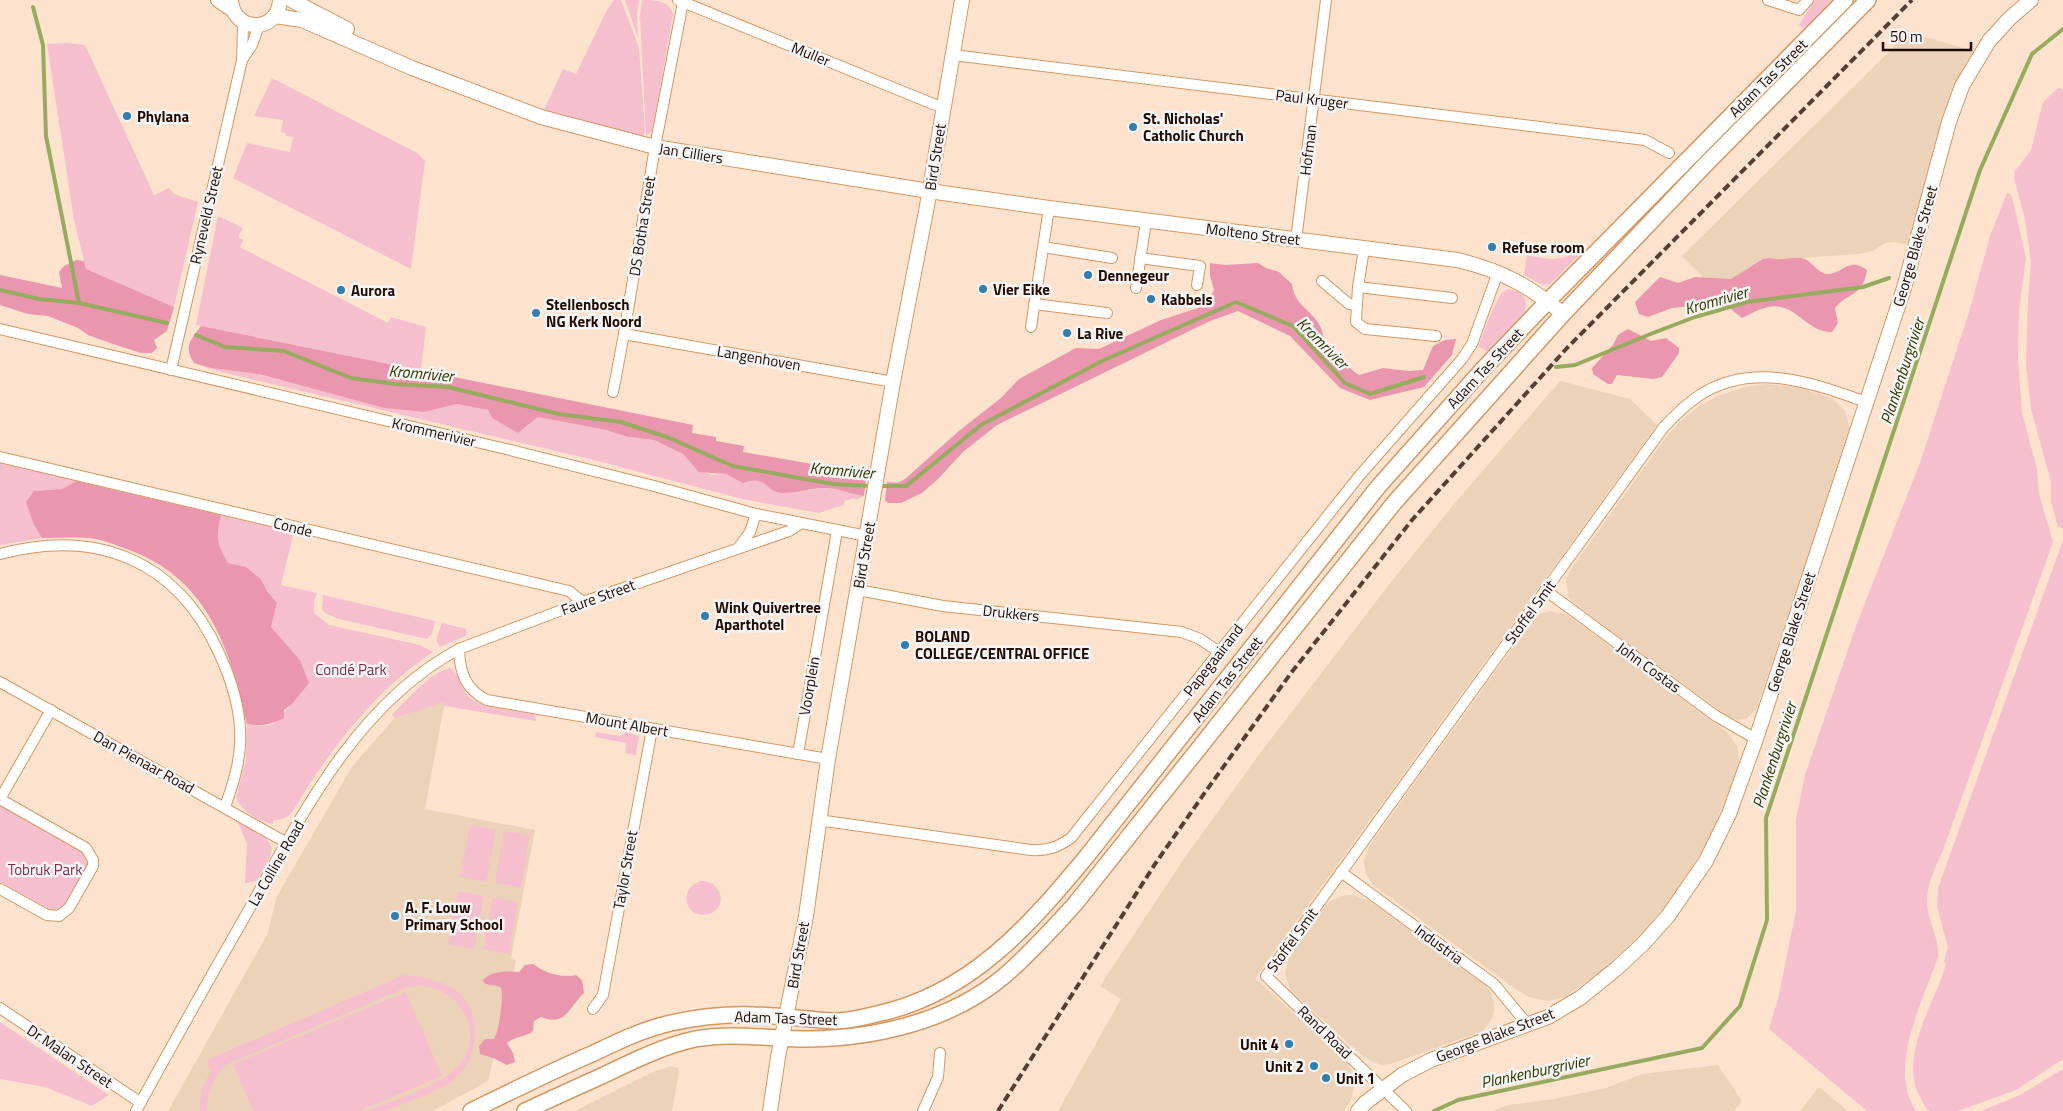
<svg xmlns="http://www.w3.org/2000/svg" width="2063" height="1111" viewBox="0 0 2063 1111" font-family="'Titillium Web',sans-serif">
<rect width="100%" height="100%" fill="#fde3ce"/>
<g fill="#edd2ba">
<polygon points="1909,32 1973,51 1957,80 1945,109 1908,245 1896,242 1885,243 1873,251 1858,254 1776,260 1751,266 1731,279 1716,280 1703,277 1682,256"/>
<polygon points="1560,381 1630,399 1657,425 1255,978 1347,1062 1353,1073 1355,1084 1351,1100 1344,1111 1058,1111 1121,999 1100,986 1185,857 1261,752 1391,582 1455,503"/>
<polygon points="1765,384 1799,387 1833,399 1845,411 1850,428 1826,505 1756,710 1746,719 1737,720 1726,715 1572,602 1568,596 1566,580 1571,569 1667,436 1682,420 1695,409 1717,396 1745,387"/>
<polygon points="1550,611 1566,614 1727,732 1737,746 1739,757 1737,772 1708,841 1692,868 1664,908 1647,929 1602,971 1565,997 1548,1001 1529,997 1517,990 1373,885 1366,874 1364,861 1369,846 1532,621 1540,614"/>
<polygon points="445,701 425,809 535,830 511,958 516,961 488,1081 433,1111 168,1111 268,933 276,898 353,765 395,718"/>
<polygon points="1345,895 1354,895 1371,902 1484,984 1490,991 1494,1002 1494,1010 1493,1017 1483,1031 1391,1064 1381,1065 1365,1058 1290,990 1285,973 1289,957 1325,906 1330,901"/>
<polygon points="1718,1065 1742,1101 1734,1111 1492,1111 1508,1105 1554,1099 1606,1088 1642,1074"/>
<polygon points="670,1066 678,1068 679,1072 672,1111 575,1111 651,1073"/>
<polygon points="1819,1087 1848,1111 1800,1111"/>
</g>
<g fill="#f6bfce">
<polygon points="614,0 621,0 639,48 645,131 643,137 586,123 544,110 563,69 576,74 607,10"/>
<polygon points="625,0 639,0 637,16 638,38"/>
<path d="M642,0C655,0 669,0 673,14L654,122L652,131L646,136L640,16Z"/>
<polygon points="1815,0 1835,0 1806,30 1799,25"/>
<polygon points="67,43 85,45 154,195 169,188 174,194 198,202 174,307 86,269 74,220 47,44"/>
<polygon points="272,78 417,153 425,161 411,269 233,178 247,143 290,152 293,137 286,136 286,133 281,132 283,120 254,116"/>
<polygon points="2058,88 2063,89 2063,528 2058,527 2051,502 2051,482 2031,409 2026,365 2028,299 2031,262 2025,219 2014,178 2015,171 2031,150 2043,102"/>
<path d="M2007,193L2010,194L2012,197L2026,258L2019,310L2018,359L2022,413L2037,469L2039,494L2053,542L1942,853C1933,872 1924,891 1928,912C1932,929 1939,940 1938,957C1923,1001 1887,1068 1916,1111H1867L1769,1029L1778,999L1796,911V819L1805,775L1856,626L1921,460L1969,312L1990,236Z"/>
<polygon points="218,216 243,228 238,237 243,240 240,247 388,323 391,317 426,327 421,370 196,325"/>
<path d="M1574,253L1578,256L1550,284L1543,285L1524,275L1527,255C1544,259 1559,262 1574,253Z"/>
<path d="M1507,289C1522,290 1530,299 1524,313L1489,353L1478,346C1485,333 1495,295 1507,289Z"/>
<polygon points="194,363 211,368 259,374 384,408 424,412 457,404 488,410 492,418 518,433 538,417 606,430 628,437 654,440 683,454 710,475 726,474 763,481 770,487 800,491 824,488 842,489 854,494 864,496 856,500 854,498 845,501 844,505 819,513 742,499 590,459 217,371"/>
<polygon points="0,462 76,481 62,489 34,491 34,525 42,538 0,545"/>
<path d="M221,515L294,532L281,585L317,593L314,602V613L329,625L420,645L433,652C386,683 349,727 317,773C307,786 300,801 290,815L285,818L273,821V824C259,822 240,810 236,797L246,760L247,724L259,726L273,724L292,704L300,660L271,627L277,603L267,591L261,579L246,567L228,563C216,542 216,538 221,515Z"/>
<path d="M2063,540V1059L2016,1090L1958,1111H1930L1927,1109C1923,1102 1917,1093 1915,1085C1906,1042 1935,1003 1946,964L1944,961L1948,947L1937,907L1938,888Z"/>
<polygon points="323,595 435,621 432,634 427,639 339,619 325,613 322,609"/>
<polygon points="442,623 466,629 466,636 440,647 436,640"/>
<path d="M450,668C461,675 460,686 467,695C478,708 515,710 532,713L535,716L536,721L444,706V702L395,718L392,715C405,701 431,672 450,668Z"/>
<polygon points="596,732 620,736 626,732 639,736 636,755 625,753 626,743 595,737"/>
<polygon points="0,805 83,851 88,860 87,868 64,907 53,910 47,908 0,882"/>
<polygon points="237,820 265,836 272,848 270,857 257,881 245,883 247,844"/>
<polygon points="470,825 496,830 486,882 460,877"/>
<polygon points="504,831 530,835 521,888 495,883"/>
<path d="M701,881C723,881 729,909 708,914C685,920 677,888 701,881Z"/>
<polygon points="458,891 484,896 474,949 448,944"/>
<polygon points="493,897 518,902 509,954 483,949"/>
<path d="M404,975C420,977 438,979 452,988C485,1009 481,1055 454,1080C446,1088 397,1107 385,1111C379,1111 372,1111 366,1111C391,1101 445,1085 461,1063C488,1024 451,979 408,987L226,1065C214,1076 206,1095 207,1111H200L201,1091L211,1070L207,1060Z"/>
<polygon points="406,992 442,1076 359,1111 253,1111 233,1064"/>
<polygon points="0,1022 109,1095 92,1106 45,1087 0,1079"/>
<polygon points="2063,1069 2063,1111 1981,1111 2020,1095"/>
</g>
<g fill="#e996ae">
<path d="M1770,258C1782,262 1794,255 1805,259C1813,263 1818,273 1827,274C1843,274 1848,256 1867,270C1863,297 1848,292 1835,308L1838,323L1832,332C1807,333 1795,301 1768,307C1759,309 1750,314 1742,318L1726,305L1714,304L1672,308L1648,317L1639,314L1635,302L1660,277L1678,283L1695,277L1731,279L1763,259Z"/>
<polygon points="76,260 84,261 86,269 174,307 167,331 154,340 157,348 152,353 141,353 116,345 88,335 78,328 48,316 28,314 0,305 0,275 62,288 59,272 64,266"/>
<path d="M1210,263L1225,265L1258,263L1266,268L1279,272L1292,284C1295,305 1306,306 1317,321C1322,328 1322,331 1324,339C1328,349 1350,369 1359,375L1383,368L1409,371L1423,370L1433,346L1445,340L1456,339L1452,355L1424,387L1370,400L1340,388L1290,336L1238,311L1210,321L997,425L963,452L937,480L922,493L901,503H888L885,500L887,482L897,483L905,479L960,430L1001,398L1019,379L1076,348L1099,349L1161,320L1198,308L1210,298L1214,290L1210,276Z"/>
<path d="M201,326L693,425L692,433L716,437V441L744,446L743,452L863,473L866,478L864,496C850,494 839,488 825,488C811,488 797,493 782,493C765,492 767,474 743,483L726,474L699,472L683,454L654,440L628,437L606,430L538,417L518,433L492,418L488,410L457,404L424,412L384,408L259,374L211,368L194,363C183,346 191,340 201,326Z"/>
<polygon points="1628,329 1651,341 1666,338 1679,348 1679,353 1662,377 1653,379 1617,375 1612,384 1608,384 1593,374 1592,368 1613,345 1618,335"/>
<path d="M76,481L221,515C216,538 216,542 228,563L246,567L261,579L267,591L277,603L271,627L300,660L309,683L292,704L284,710V718C271,724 261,727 247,724C230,650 209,581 132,551C118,546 103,539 88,538C73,537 57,538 42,538L34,525L26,502L34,491L62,489Z"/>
<path d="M533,964C546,973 559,978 576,975L582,980L584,993C569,1007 566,1027 541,1017L534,1021L533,1031C526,1037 515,1036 507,1043L513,1053L515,1062L507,1065L493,1058L480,1054L479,1046L485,1039H494C499,1032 504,996 501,988C497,984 489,986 484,983L483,980C491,971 507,971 519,972L525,965Z"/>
</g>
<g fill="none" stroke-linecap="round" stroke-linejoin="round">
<g stroke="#97ab5f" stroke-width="4">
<polyline points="33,7 43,45 46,136 79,303"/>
<polyline points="0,290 39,299 79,303 167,323"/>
<polyline points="196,335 225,347 284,351 351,378 395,384 448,387 559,414 621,422 667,437 733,466 833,484 871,486"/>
<polyline points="1556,367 1575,365 1653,333 1695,317 1747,302 1863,287 1889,278"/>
<polyline points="878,486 906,486 981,425 1102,361 1236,302 1293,326 1345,383 1370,394 1424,377"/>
<polyline points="1434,1111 1458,1100 1702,1048 1740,1006 1767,920 1766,818 1980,170 2032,54 2063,29"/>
</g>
<defs>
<g id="street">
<polyline points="678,0 943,108"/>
<polyline points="1768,0 1799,10 1808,0"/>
<polyline points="953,55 1645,140 1669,153"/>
<polyline points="242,60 252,45 259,25"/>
<polyline points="1296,240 1326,0"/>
<polyline points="1043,247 1112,258"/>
<polyline points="1364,249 1358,287 1356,322 1365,329 1436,336"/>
<polyline points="1140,258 1200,266 1197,285"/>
<polyline points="1322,281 1349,304 1356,305"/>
<polyline points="1358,287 1452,298"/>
<polyline points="1136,288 1146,221"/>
<polyline points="1034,304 1107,313"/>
<polyline points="1031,327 1049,208"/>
<polyline points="0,329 506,449 654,486 756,514 867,536"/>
<polyline points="624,334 893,382"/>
<polyline points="171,370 242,60 243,26 241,21"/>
<polyline points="613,392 624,334 655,147 683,2"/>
<polyline points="0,457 569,591 583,602"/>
<polyline points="739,547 750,532 756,514"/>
<path d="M0,554C97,528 177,560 219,653C232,681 242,714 240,745C239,766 232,787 225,807"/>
<polyline points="858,590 943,606 1182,632 1200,639 1219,652"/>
<polyline points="1545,590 1716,716 1756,739"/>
<path d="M459,649C460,673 465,689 487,700L828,759"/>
<polyline points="0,682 287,843"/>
<polyline points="798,754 837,531"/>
<path d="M818,820L1031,850C1048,851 1058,847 1071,838L1360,475L1462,359L1472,344L1498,272"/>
<polyline points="1341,872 1494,984 1528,1025"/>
<polyline points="0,889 47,915 59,916 69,908 93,866 93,860 86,848 0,799 51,710"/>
<polyline points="0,1008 141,1103"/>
<polyline points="593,1009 603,995 652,729"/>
<path d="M136,1111C171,1047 207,983 243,920C299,821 354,705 459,649L583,602L789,531L800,524"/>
<polyline points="923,1111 938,1077 940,1053"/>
<path d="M1406,1111L1266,976L1663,428C1674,416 1686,404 1700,395C1753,361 1813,383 1866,402"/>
</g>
<g id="secondary">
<polyline points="218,0 233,10"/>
<path d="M231,0C233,33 278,34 280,0"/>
<polyline points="291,0 347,29"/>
<path d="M275,16L302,20L412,68L541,117L655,147L929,191L1049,208L1457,260C1500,270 1530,286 1563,314"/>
<polyline points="770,1111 778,1057 806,916 828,759 893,382 927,206 962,0"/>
<polyline points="1358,1111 1365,1103 1402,1075 1431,1060 1548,1017 1580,998 1616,969 1643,944 1668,916 1706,861 1729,814 1756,739 1904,288 1949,122 1962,86 1989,41 2010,18 2031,0"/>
</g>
<g id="primary">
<path d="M471,1111C512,1091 552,1071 594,1053C619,1041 644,1029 671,1023C698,1017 726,1014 754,1015C781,1015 809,1020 836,1021C850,1021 864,1017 877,1014C970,994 1029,926 1087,856L1378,487L1483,369L1548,301L1845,0"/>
<path d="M525,1111C551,1099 577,1087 604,1075C633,1061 663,1046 695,1039C732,1032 771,1039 809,1039C877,1038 950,1021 1003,977C1029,955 1052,929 1075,904L1394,503L1563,314L1705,165L1868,0"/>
</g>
</defs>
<use href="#street" stroke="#d59762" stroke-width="12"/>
<use href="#secondary" stroke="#d59762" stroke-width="16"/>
<use href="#primary" stroke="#d59762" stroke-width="18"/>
<use href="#street" stroke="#fff" stroke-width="10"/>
<use href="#secondary" stroke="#fff" stroke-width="14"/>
<use href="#primary" stroke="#fff" stroke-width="15"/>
<polyline stroke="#563f32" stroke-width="4" stroke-dasharray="8 4" stroke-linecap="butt" points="998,1111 1155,864 1206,791 1291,673 1412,520 1567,348 1912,0"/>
</g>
<g fill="#307db0" stroke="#f5f5f5" stroke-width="2">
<circle cx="127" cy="116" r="5"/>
<circle cx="1133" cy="127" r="5"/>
<circle cx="1492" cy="247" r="5"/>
<circle cx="1088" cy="275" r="5"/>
<circle cx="983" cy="289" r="5"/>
<circle cx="341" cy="290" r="5"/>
<circle cx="1151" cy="299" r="5"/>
<circle cx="536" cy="313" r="5"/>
<circle cx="1067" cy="333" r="5"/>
<circle cx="705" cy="616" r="5"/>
<circle cx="905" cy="645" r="5"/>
<circle cx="395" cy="916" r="5"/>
<circle cx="1289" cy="1044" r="5"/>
<circle cx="1314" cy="1066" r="5"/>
<circle cx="1326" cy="1078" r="5"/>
</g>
<g text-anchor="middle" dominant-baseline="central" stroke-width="5" stroke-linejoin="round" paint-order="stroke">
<g font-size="15" fill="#210a00" stroke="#f5f5f5">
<text transform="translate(811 54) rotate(22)">Muller</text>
<text transform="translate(1768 78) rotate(-45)">Adam Tas Street</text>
<text transform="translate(1312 99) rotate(7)">Paul Kruger</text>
<text transform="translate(1308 150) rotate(-83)">Hofman</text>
<text transform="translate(691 153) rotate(9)">Jan Cilliers</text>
<text transform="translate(935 157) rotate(-81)">Bird Street</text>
<text transform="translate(206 215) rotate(-77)">Ryneveld Street</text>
<text transform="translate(642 226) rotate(-81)">DS Botha Street</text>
<text transform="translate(1253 234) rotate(7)">Molteno Street</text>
<text transform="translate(1915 246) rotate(-74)">George Blake Street</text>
<text transform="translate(759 358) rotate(10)">Langenhoven</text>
<text transform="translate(1485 368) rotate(-47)">Adam Tas Street</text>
<text transform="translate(434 432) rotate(13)">Krommerivier</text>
<text transform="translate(293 527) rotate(14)">Conde</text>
<text transform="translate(864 555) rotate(-80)">Bird Street</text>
<text transform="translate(598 597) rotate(-20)">Faure Street</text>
<text transform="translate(1530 612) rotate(-54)">Stoffel Smit</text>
<text transform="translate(1011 613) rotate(6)">Drukkers</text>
<text transform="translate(1791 632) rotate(-72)">George Blake Street</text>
<text transform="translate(1213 660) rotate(-52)">Papegaairand</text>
<text transform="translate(1649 667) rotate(36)">John Costas</text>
<text transform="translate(1227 679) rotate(-52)">Adam Tas Street</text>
<text transform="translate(809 686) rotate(-80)">Voorplein</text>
<text transform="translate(627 724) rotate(10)">Mount Albert</text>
<text transform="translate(144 762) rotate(29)">Dan Pienaar Road</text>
<text transform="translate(276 863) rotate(-60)">La Colline Road</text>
<text transform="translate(625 870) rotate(-80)">Taylor Street</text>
<text transform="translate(1292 940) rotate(-54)">Stoffel Smit</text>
<text transform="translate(1439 944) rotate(36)">Industria</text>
<text transform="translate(798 955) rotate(-80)">Bird Street</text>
<text transform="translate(786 1018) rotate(2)">Adam Tas Street</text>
<text transform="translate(1325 1032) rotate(44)">Rand Road</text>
<text transform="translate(1495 1035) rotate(-21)">George Blake Street</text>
<text transform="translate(70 1056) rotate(34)">Dr Malan Street</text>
</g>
<g font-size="15" font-weight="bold" fill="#210a00" stroke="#f5f5f5" text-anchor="start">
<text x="137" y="116">Phylana</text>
<text x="1143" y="118">St. Nicholas'<tspan x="1143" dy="17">Catholic Church</tspan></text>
<text x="1502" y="247">Refuse room</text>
<text x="1098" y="275">Dennegeur</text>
<text x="993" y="289">Vier Eike</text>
<text x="351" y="290">Aurora</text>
<text x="1161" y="299">Kabbels</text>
<text x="546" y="304">Stellenbosch<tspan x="546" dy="17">NG Kerk Noord</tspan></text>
<text x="1077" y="333">La Rive</text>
<text x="715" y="607">Wink Quivertree<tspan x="715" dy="17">Aparthotel</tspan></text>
<text x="915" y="636">BOLAND<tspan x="915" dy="17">COLLEGE/CENTRAL OFFICE</tspan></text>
<text x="405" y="907">A. F. Louw<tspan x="405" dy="17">Primary School</tspan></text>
<text x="1279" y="1044" text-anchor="end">Unit 4</text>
<text x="1304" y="1066" text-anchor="end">Unit 2</text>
<text x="1336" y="1078">Unit 1</text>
</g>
<g font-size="15" fill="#89294d" stroke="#f5f5f5">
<text x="351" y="669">Condé Park</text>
<text x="45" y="869">Tobruk Park</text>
</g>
<g font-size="16" font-style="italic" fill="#2f3a00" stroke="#f5f5f5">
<text transform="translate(1716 300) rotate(-16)">Kromrivier</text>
<text transform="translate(1323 343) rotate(45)">Kromrivier</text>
<text transform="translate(1902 371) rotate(-72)">Plankenburgrivier</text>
<text transform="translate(421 373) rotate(5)">Kromrivier</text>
<text transform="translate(842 470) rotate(5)">Kromrivier</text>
<text transform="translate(1774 755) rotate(-72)">Plankenburgrivier</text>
<text transform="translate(1535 1071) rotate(-12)">Plankenburgrivier</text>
</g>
</g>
<path d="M1883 42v8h88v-8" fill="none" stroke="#210a00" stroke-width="2.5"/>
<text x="1890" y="42" font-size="15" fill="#210a00" stroke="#f5f5f5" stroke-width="4" paint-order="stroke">50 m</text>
</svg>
